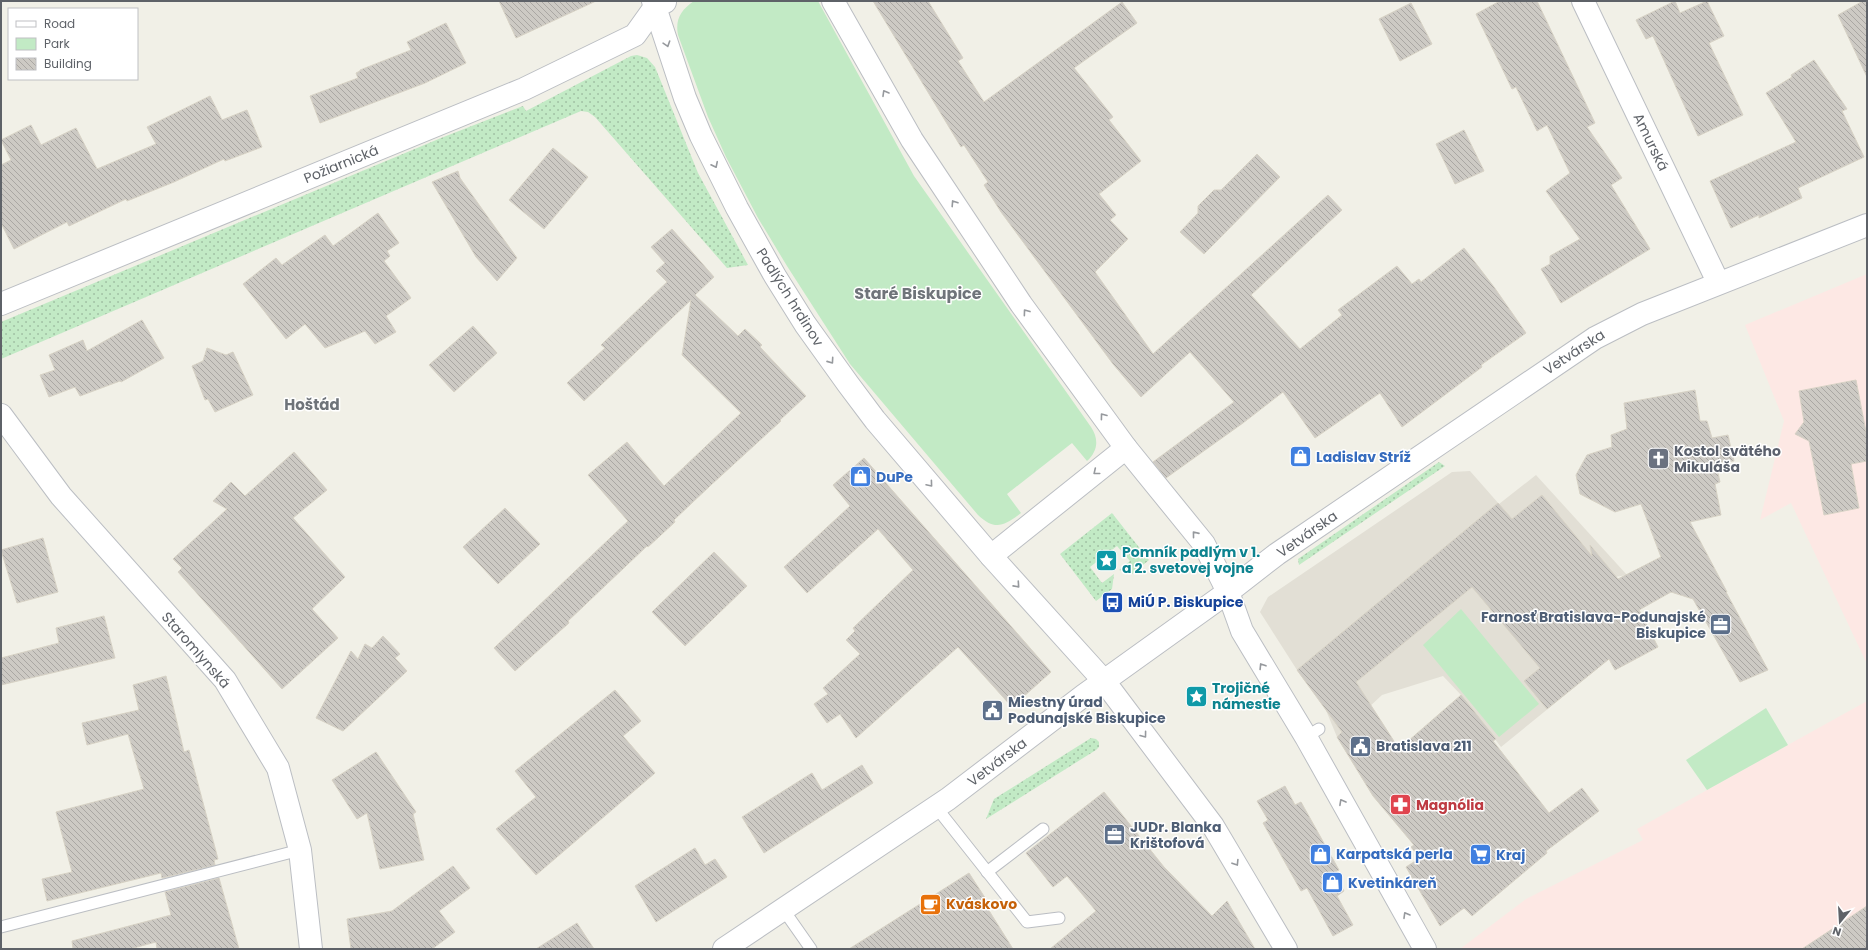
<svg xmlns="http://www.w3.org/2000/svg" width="1868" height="950" viewBox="0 0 1868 950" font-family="Poppins,sans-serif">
<defs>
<pattern id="grass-dots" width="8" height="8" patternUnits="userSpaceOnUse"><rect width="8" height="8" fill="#c2eac5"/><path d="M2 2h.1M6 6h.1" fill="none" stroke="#a1c1a4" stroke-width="1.8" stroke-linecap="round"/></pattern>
<pattern id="building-back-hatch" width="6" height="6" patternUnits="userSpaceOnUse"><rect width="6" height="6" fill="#cdcac4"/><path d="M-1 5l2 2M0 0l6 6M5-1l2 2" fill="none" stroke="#aaa7a3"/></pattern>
</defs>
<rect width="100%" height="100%" fill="#f1f0e7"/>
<polygon fill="#e2dfd5" points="1470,471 1499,504 1536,475 1627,575 1608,578 1566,612 1607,661 1501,747 1461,695 1443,676 1382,695 1337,737 1325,708 1297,670 1260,612 1268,597 1452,472"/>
<g fill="#fde8e4">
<polygon points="1867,274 1867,664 1791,503 1760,520 1784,421 1745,325"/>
<polygon points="1867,701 1867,949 1460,949 1526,899 1643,840 1637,829"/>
</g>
<g fill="url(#grass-dots)">
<polygon points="637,55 647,58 655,67 698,173 748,265 727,268 595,117 588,112 581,111 1,359 1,322 441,138 523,106 526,111 631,56"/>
<polygon points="1439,462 1445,466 1299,565 1298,559"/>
<polygon points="1112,513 1149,560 1132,574 1119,570 1130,561 1117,546 1090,567 1102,583 1114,574 1112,589 1096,601 1060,554"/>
<polygon points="1091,738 1096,739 1099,742 1099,747 1096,750 986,819 994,799"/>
</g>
<g fill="#c2eac5">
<path d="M694,1H818L914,176L1091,427C1099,439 1098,451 1087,461L1072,443L1007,494L1021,513C1004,526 995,531 978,515L850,364L787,266L758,218L726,157L708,117L678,35C675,19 681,10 694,1Z"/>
<polygon points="1461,609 1539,704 1499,737 1423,645"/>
<polygon points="1766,708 1788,745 1707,790 1686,760"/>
</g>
<g fill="url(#building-back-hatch)" stroke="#d7d2c5">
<polygon points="499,1 596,1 516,38"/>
<polygon points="873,1 928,1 963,58 958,61 984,102 1122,2 1137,23 1074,68 1113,117 1109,120 1141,161 1099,194 1116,215 1110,220 1128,239 1095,272 1153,354 1328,195 1342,210 1251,295 1300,349 1342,315 1338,310 1397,266 1412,284 1419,279 1421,282 1464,248 1494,287 1526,333 1481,365 1482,367 1402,427 1380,393 1315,438 1283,392 1243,423 1166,478 1153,462 1234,402 1190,352 1141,397 1113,364 1001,212 984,185 988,182 964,145 961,147"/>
<polygon points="1500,1 1537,1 1595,123 1587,127 1622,178 1611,185 1650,249 1561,303 1541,269 1550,264 1550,256 1580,239 1546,191 1570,173 1547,125 1537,131 1516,87 1512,89 1476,14"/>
<polygon points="1675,1 1680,13 1707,1 1724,36 1709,43 1743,115 1698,136 1653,36 1646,39 1636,20"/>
<polygon points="1863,1 1867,1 1867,77 1838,15"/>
<polygon points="1411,3 1432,44 1400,61 1379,19"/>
<polygon points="446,23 466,63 425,83 320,123 310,96 358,78 356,73 360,71 360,70 411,50 407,42"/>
<polygon points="1814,60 1847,109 1842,111 1864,157 1798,188 1802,198 1759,218 1759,215 1731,228 1710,181 1796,142 1766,93 1792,77 1791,75"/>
<polygon points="210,96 222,120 247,110 262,147 225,161 224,159 174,182 127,201 126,199 69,226 67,222 14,249 1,223 1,165 11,160 1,140 31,125 41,145 76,128 97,169 156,144 147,127"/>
<polygon points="1464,130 1484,171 1455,184 1436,144"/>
<polygon points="553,148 588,177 544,229 509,200"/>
<polygon points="1257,154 1280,177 1204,254 1180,232 1198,213 1198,206 1214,190 1221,190"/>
<polygon points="458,171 460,178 517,258 497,281 476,257 432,182"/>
<polygon points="378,213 399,243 387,251 390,256 384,261 411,298 386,316 396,332 375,344 365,331 325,348 305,324 286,339 243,284 276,258 282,265 325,235 333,246"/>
<polygon points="672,229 714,277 695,295 738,336 745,329 762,345 760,347 806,396 780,420 781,421 711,485 674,520 675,522 648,547 647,546 568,621 569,623 515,671 494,648 628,521 588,475 627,442 664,486 741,413 682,355 691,300 584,401 567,383 605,348 601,345 667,282 656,271 665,263 651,247"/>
<polygon points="142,320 164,358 121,382 120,381 80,396 75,387 49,397 40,375 55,370 49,355 83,340 87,351"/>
<polygon points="473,326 497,353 454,392 429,365"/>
<polygon points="207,348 226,355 233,352 253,395 215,412 208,399 205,400 192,366 203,361"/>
<polygon points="1856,380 1867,437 1867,461 1851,464 1859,508 1824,515 1809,441 1795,434 1804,422 1799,391"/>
<polygon points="1695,390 1700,421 1707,421 1712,438 1728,435 1734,461 1721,462 1722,472 1718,473 1720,482 1715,484 1721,515 1690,522 1727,592 1726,592 1768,670 1740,682 1693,599 1671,592 1639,610 1658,647 1615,670 1609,659 1547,709 1524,681 1540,668 1472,587 1356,682 1399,749 1461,695 1496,739 1493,741 1549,813 1582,788 1599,811 1546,851 1547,853 1472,916 1464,908 1440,926 1406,867 1420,858 1411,847 1414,845 1373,796 1337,737 1342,732 1297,670 1498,503 1512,519 1542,495 1592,556 1590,545 1618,579 1661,557 1641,504 1615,512 1580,494 1576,475 1587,455 1612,447 1611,435 1627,429 1624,403"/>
<polygon points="294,452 327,490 293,518 345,577 312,609 338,638 282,689 178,572 182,568 173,559 227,509 213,501 231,482 245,496"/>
<polygon points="864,458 1051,672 1012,707 958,647 856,738 840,714 827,723 814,704 828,694 823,688 860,654 846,640 855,631 853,628 913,570 878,529 807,593 784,567 850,506 833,485"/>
<polygon points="505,508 540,544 498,584 463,547"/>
<polygon points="43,538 58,592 17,603 1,550"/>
<polygon points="714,552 747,586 685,646 652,612"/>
<polygon points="104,616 115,658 1,685 1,658 59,643 56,628"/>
<polygon points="383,636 400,654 395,658 407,671 343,731 316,718 351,651 358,659 365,644 372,648"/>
<polygon points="166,676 184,752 189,750 218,859 214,860 215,865 162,878 161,873 47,901 42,879 72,872 56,812 144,789 128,734 87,745 82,723 139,710 133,685"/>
<polygon points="615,690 641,721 623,736 655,773 536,875 496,829 536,797 515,771"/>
<polygon points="376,752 416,812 413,814 424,860 380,869 367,813 357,819 332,780"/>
<polygon points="862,765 873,783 764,853 742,817 812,773 822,790"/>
<polygon points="1285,786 1295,805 1301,802 1339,870 1334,873 1344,891 1337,896 1353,925 1333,936 1307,888 1301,891 1263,823 1268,820 1257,801"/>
<polygon points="1104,792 1164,867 1212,916 1227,901 1255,949 1050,949 1096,911 1067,876 1053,887 1026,853"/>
<polygon points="695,848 705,865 715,859 727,877 656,922 635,886"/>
<polygon points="453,866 470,888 439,911 455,932 432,949 351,949 347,919 392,911"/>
<polygon points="969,873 991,907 988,909 1013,949 849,949"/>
<polygon points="219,878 239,949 157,949 156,942 130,949 73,949 72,941 171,915 165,892"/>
<polygon points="1867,906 1867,949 1802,949"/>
<polygon points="577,923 594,949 536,949"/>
</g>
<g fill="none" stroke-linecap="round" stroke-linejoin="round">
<defs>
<g id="service">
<polyline points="1306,737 1319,729"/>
<polyline points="936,807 1027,922 1059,918"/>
<polyline points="987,872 1043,829"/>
<polyline points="783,909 811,949"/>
<polyline points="1,927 300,850"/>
</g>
<g id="minor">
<polyline points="653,1 685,98 701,136 737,208 775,276 805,324 848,384 875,420 991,556 1104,681 1213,826 1286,949"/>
<polyline points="833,1 912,140 1021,304 1126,448 1204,544 1228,592 1242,631 1306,737 1425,949"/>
<polyline points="1583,1 1718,282"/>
<polyline points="1,304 524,89 635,35 655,7 665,2"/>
<polyline points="1,415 61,496 225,680 278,768 300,850 311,949"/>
<polyline points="991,556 1126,448"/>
</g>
<polyline id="tertiary" points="724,949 948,799 1083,696 1228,592 1277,554 1595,338 1642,314 1867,225"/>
</defs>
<use href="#service" stroke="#bbbec3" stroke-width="13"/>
<use href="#minor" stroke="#bbbec3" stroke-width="24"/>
<use href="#tertiary" stroke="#bbbec3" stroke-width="24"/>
<use href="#service" stroke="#fff" stroke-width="11"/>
<use href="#minor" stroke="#fff" stroke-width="22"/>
<use href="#tertiary" stroke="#fff" stroke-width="22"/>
</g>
<defs><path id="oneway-chevron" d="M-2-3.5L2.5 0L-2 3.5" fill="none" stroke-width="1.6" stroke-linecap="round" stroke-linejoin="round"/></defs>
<g stroke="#96999d">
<use href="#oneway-chevron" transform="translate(667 44) rotate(72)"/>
<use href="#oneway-chevron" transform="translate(885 93) rotate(-120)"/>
<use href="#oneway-chevron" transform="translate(715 165) rotate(64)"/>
<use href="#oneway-chevron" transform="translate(954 203) rotate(-123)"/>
<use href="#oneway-chevron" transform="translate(1026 312) rotate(-126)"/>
<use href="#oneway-chevron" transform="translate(831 361) rotate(55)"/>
<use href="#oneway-chevron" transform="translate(1103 416) rotate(-127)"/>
<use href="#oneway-chevron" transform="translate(1096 472) rotate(141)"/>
<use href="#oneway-chevron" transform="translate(930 484) rotate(50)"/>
<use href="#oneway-chevron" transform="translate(1195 534) rotate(-129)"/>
<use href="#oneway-chevron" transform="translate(1017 585) rotate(48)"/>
<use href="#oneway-chevron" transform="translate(1262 666) rotate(-122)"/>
<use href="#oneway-chevron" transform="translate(1144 735) rotate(53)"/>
<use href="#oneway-chevron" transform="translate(1342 802) rotate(-119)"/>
<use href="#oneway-chevron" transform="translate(1236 863) rotate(58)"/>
<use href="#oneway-chevron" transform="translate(1406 915) rotate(-120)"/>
</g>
<defs>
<symbol id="shop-square" viewBox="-11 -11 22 22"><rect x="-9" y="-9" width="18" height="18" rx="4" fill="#3f7fe0" stroke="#fff"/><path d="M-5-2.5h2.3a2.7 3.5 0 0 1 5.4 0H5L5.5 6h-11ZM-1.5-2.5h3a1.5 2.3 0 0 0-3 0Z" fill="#fff"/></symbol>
<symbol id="church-square" viewBox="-11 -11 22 22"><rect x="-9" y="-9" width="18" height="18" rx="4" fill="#6b7280" stroke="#fff"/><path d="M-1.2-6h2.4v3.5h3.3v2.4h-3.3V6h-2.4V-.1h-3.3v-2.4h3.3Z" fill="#fff"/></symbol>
<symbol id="sight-square" viewBox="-11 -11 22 22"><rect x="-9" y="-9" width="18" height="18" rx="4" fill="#0f9aa8" stroke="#fff"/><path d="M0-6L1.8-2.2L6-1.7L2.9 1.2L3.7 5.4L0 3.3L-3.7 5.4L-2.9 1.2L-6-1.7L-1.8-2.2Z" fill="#fff"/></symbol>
<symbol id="bus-square" viewBox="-11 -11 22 22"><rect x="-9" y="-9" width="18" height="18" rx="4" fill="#1a4fb4" stroke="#fff"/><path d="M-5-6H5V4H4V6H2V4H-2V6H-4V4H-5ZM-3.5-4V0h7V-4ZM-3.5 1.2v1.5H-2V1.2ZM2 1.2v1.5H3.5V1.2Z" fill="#fff"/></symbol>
<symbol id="office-square" viewBox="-11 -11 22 22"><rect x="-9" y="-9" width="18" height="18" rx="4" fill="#5c6f8a" stroke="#fff"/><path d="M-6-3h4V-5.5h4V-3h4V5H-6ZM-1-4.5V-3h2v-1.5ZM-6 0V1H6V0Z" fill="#fff"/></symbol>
<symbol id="civic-square" viewBox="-11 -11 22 22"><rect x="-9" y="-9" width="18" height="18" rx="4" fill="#5c6f8a" stroke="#fff"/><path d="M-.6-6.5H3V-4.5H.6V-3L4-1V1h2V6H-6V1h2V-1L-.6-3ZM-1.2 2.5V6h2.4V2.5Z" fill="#fff"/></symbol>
<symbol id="pharmacy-square" viewBox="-11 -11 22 22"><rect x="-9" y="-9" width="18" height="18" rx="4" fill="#e0444e" stroke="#fff"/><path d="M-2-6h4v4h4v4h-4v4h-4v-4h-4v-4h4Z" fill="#fff"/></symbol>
<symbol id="supermarket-square" viewBox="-11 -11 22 22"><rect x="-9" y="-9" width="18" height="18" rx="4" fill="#3f7fe0" stroke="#fff"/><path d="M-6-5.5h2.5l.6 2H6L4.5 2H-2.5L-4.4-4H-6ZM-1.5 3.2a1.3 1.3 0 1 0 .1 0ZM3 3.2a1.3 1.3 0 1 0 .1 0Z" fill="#fff"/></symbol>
<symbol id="cafe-square" viewBox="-11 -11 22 22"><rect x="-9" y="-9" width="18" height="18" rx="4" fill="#e8710a" stroke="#fff"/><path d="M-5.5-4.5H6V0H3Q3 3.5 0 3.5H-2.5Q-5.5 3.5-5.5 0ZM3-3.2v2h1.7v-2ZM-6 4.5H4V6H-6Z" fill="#fff"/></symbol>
</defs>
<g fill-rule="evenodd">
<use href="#shop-square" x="1288" y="444" width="25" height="25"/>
<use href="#church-square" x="1646" y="446" width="25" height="25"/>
<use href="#shop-square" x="848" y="464" width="25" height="25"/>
<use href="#sight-square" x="1094" y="548" width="25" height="25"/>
<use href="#bus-square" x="1100" y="590" width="25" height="25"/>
<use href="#office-square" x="1708" y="612" width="25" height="25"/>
<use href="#sight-square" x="1184" y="684" width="25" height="25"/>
<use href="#civic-square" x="980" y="698" width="25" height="25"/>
<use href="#civic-square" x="1348" y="734" width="25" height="25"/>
<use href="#pharmacy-square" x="1388" y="792" width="25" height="25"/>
<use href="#office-square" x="1102" y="822" width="25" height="25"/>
<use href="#shop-square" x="1308" y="842" width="25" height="25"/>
<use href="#supermarket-square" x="1468" y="842" width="25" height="25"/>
<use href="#shop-square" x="1320" y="870" width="25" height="25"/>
<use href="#cafe-square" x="918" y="892" width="25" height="25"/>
</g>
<g text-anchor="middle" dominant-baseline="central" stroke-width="3" stroke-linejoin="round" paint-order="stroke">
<g font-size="14" fill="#5e6268" stroke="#fff">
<text transform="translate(1651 142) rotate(64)">Amurská</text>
<text transform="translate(341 164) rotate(-22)">Požiarnická</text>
<text transform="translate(790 297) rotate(58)">Padlých hrdinov</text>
<text transform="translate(1574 352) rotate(-33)">Vetvárska</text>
<text transform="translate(1307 534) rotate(-35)">Vetvárska</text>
<text transform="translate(196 650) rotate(49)">Staromlynská</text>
<text transform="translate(997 762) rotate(-37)">Vetvárska</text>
</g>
<g font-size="14" font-weight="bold" fill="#5b616d" stroke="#fff" text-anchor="start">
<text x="1674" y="451">Kostol svätého<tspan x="1674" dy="16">Mikuláša</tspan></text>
</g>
<g font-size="14" font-weight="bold" fill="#366cbe" stroke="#fff" text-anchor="start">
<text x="1316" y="457">Ladislav Stríž</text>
<text x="876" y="477">DuPe</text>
<text x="1336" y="854">Karpatská perla</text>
<text x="1496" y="855">Kraj</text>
<text x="1348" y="883">Kvetinkáreň</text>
</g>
<g font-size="14" font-weight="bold" fill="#0d838f" stroke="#fff" text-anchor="start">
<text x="1122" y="552">Pomník padlým v 1.<tspan x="1122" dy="16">a 2. svetovej vojne</tspan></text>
<text x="1212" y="688">Trojičné<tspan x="1212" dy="16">námestie</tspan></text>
</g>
<g font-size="14" font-weight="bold" fill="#164399" stroke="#fff" text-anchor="start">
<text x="1128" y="602">MiÚ P. Biskupice</text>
</g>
<g font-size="14" font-weight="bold" fill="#4e5e75" stroke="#fff" text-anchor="start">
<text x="1706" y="617" text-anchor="end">Farnosť Bratislava-Podunajské<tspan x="1706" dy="16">Biskupice</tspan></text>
<text x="1008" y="702">Miestny úrad<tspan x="1008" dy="16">Podunajské Biskupice</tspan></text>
<text x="1376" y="746">Bratislava 211</text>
<text x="1130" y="827">JUDr. Blanka<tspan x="1130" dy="16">Krištofová</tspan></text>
</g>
<g font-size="14" font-weight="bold" fill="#be3a42" stroke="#fff" text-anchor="start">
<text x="1416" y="805">Magnólia</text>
</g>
<g font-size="14" font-weight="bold" fill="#c56008" stroke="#fff" text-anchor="start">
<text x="946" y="904">Kváskovo</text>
</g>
<g font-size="15" font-weight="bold" fill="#6f747a" stroke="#fff">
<text x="312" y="404">Hoštád</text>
</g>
<g font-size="16" font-weight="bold" fill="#6f747a" stroke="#fff">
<text x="918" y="293">Staré Biskupice</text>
</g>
</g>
<rect width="1868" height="950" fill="none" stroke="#5e6268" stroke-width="4"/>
<rect x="8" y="8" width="130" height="72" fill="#ffffff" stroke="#bfc0c3"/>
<rect x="16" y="21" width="20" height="6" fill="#ffffff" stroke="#bfc0c3"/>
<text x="44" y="28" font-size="12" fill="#5e6268">Road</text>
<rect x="16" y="38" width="20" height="12" fill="#c2eac5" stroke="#bfc0c3"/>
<text x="44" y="48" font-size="12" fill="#5e6268">Park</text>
<rect x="16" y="58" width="20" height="12" fill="url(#building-back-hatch)" stroke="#bfc0c3"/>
<text x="44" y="68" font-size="12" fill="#5e6268">Building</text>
<g transform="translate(1840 922) rotate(198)" stroke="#ffffff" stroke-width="3" paint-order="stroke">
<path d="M0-3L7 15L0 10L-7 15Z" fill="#5e6268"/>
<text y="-6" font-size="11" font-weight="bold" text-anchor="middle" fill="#5e6268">N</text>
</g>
</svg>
